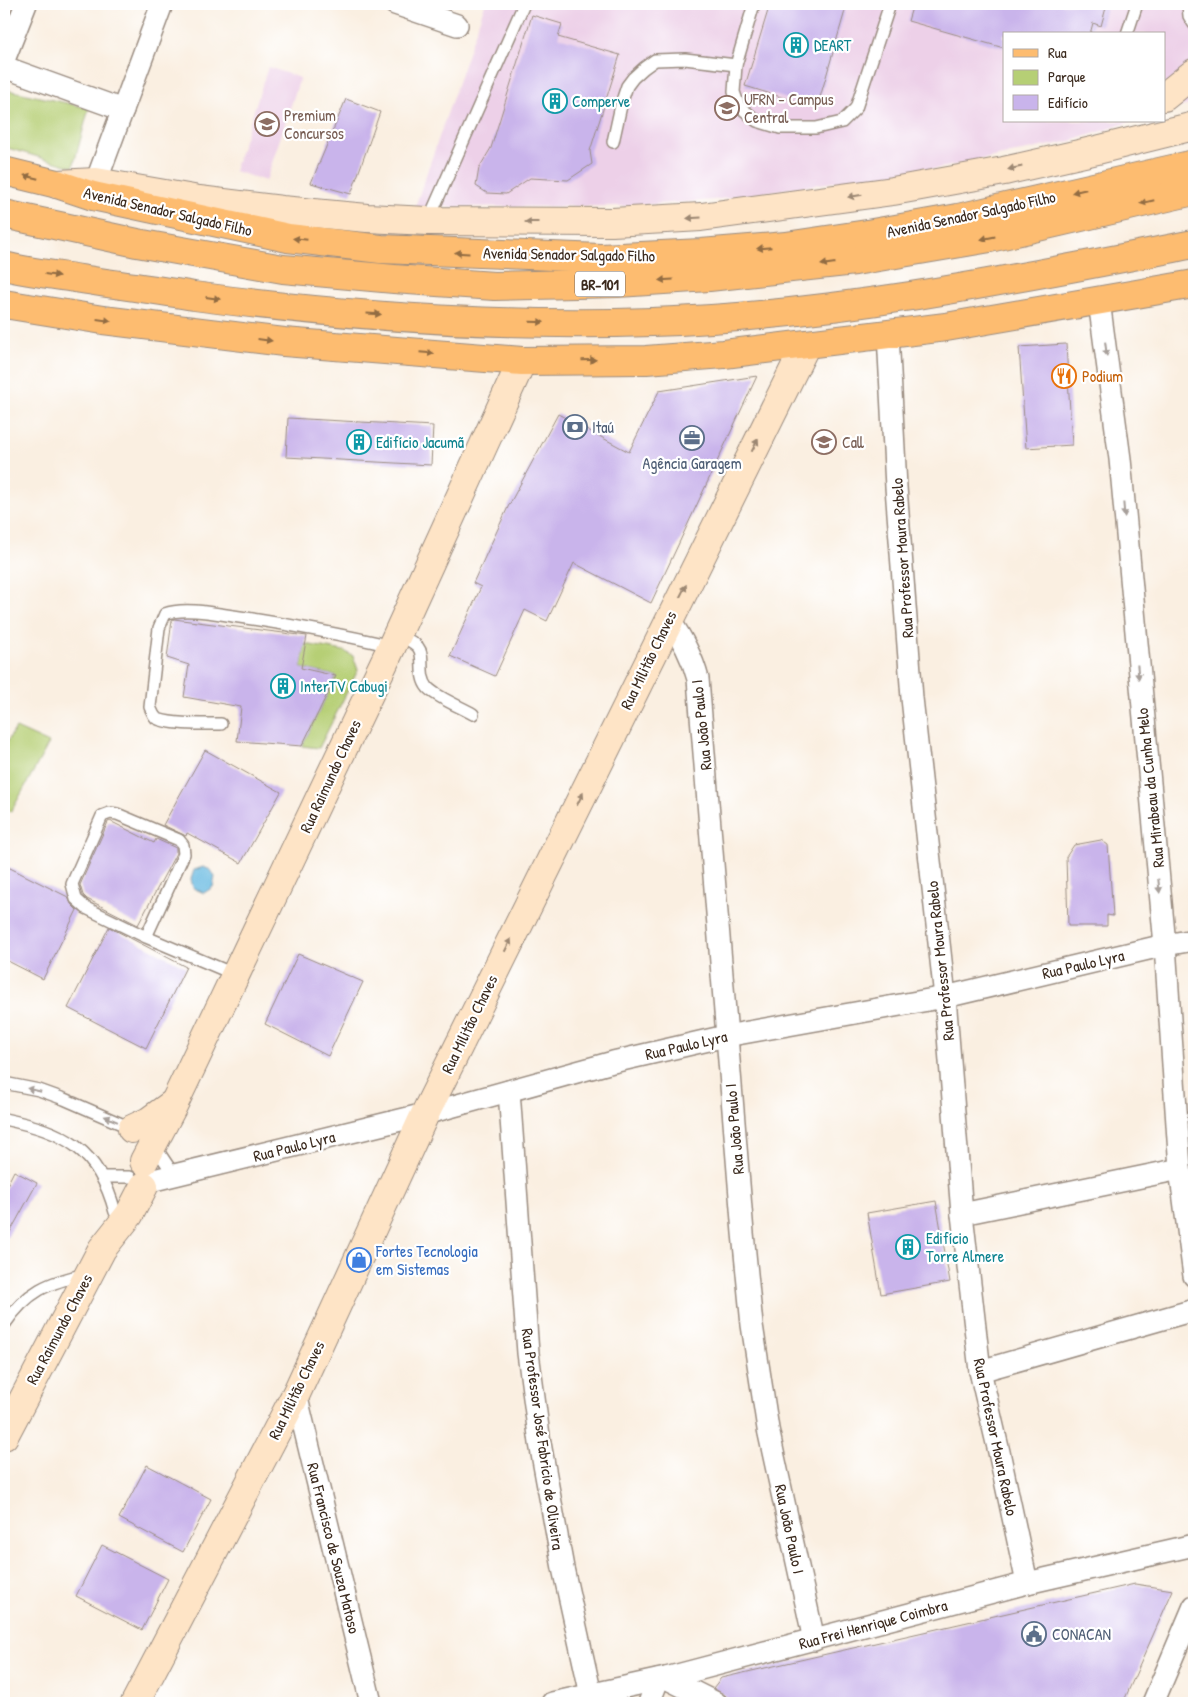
<svg xmlns="http://www.w3.org/2000/svg" width="1198" height="1707" viewBox="0 0 1198 1707" font-family="'Patrick Hand',sans-serif">
<rect width="100%" height="100%" fill="#fff"/>
<filter id="ink" filterUnits="userSpaceOnUse"><feTurbulence type="fractalNoise" baseFrequency=".02" numOctaves="2"/><feDisplacementMap in="SourceGraphic" scale="10" xChannelSelector="R" yChannelSelector="G"/><feConvolveMatrix kernelMatrix="1 2 1 2 8 2 1 2 1" color-interpolation-filters="sRGB"/></filter>
<filter id="wash" filterUnits="userSpaceOnUse"><feTurbulence type="fractalNoise" baseFrequency=".0096" numOctaves="4" result="noise"/><feDisplacementMap in="SourceGraphic" scale="20" xChannelSelector="R" yChannelSelector="G"/><feGaussianBlur stdDeviation="1.12" result="paint"/><feColorMatrix in="noise" values="0 0 0 0 0 0 0 0 0 0 0 0 0 0 0 0 0 1.4 0 .05"/><feComposite in="paint" operator="in"/></filter>
<g filter="url(#wash)">
<rect width="100%" height="100%" fill="#faefe1"/>
<g fill="#edd0e8">
<polygon points="485,4 1194,4 1194,103 1164,112 1164,34 1004,34 1004,121 1133,121 1071,141 945,167 886,177 833,182 713,200 628,206 415,207"/>
<polygon points="268,67 300,78 266,181 234,171"/>
</g>
<g fill="#b6cf75" stroke="#787c4a">
<polygon points="4,89 89,108 73,167 4,147"/>
<polygon points="305,644 344,651 353,656 358,670 319,748 302,746 336,676 301,668"/>
<polygon points="16,728 49,743 11,812 4,808 4,746"/>
</g>
<polygon fill="#63b8e0" stroke="#4f717f" points="203,867 211,870 215,877 213,887 204,893 193,888 191,879 194,870"/>
<g id="blocks">
<g fill="#c9b4eb">
<polygon points="770,4 847,4 817,108 745,86"/>
<polygon points="913,4 1107,4 1101,26 1093,23 1090,34 1004,34 1004,48 908,21"/>
<polygon points="532,15 562,24 558,37 620,55 590,151 592,164 568,180 530,178 506,194 487,193 476,186 479,168 491,148"/>
<polygon points="346,99 380,112 351,194 311,183"/>
<polygon points="1066,344 1072,445 1026,448 1019,347"/>
<polygon points="757,376 651,603 574,563 547,621 525,610 495,676 450,656 481,587 473,583 508,507 558,414 629,452 659,391"/>
<polygon points="288,418 433,426 431,465 286,457"/>
<polygon points="174,619 307,636 301,668 336,676 302,746 237,741 241,707 184,697 189,665 167,658 172,620"/>
<polygon points="205,750 281,792 241,863 187,833 186,836 163,825"/>
<polygon points="110,821 154,843 156,839 176,848 176,853 174,857 138,925 87,899 83,895 80,885 108,822"/>
<polygon points="1101,840 1108,845 1113,916 1107,915 1107,926 1068,926 1066,857 1074,845"/>
<polygon points="4,865 68,897 71,904 77,910 43,979 4,959"/>
<polygon points="109,927 186,967 146,1048 68,1008"/>
<polygon points="298,954 363,982 328,1056 265,1024"/>
<polygon points="14,1171 37,1183 4,1243 4,1191"/>
<polygon points="936,1201 950,1282 881,1294 867,1213"/>
<polygon points="147,1465 211,1499 183,1552 119,1518"/>
<polygon points="102,1545 168,1579 142,1630 76,1596"/>
<polygon points="1135,1584 1173,1590 1123,1703 730,1703 728,1702 726,1696 713,1688 721,1678"/>
</g>
</g>
</g>
<g filter="url(#ink)">
<use href="#blocks" fill-opacity="0" stroke="#9a8c80" stroke-width="1"/>
<g fill="none" stroke-linecap="round" stroke-linejoin="round">
<defs>
<g id="lane">
<polyline points="754,4 736,65 734,92 739,106 757,121 780,128 816,128 842,122 856,108 890,4"/>
<polyline points="1188,4 1189,16 1194,24"/>
<polyline points="1127,34 1137,4"/>
<polyline points="613,142 622,101 627,86 633,78 644,68 655,60 685,59 736,65"/>
<polyline points="428,221 524,4"/>
<path d="M397,635C404,638 413,641 418,647C426,657 417,675 428,688C438,698 461,707 473,714"/>
<path d="M221,724C206,724 168,725 156,718C153,715 152,711 150,707L159,628L165,614C183,607 214,613 233,616C287,624 339,634 392,646"/>
<polyline points="146,937 184,854 183,845 179,840 117,814 110,813 102,816 72,884 76,899 86,908 146,937 236,975"/>
<polyline points="4,1083 39,1090 64,1099 133,1129"/>
<path d="M4,1119C65,1132 98,1148 115,1212"/>
<polyline points="154,1145 172,1172"/>
<polyline points="102,1177 130,1177"/>
<path d="M4,1325C27,1291 48,1282 87,1274"/>
</g>
<g id="street">
<polyline points="395,4 457,25"/>
<polyline points="4,60 26,4"/>
<polyline points="4,67 123,110"/>
<polyline points="93,196 96,182 162,4"/>
<polyline points="1099,301 1120,459 1165,945 1180,1169 1194,1276"/>
<polyline points="888,334 896,487 912,698 945,997 962,1214 980,1371 999,1452 1027,1583"/>
<path d="M669,619C682,639 692,656 698,679L743,1233L752,1325L768,1429L814,1640"/>
<polyline points="509,1091 528,1353 540,1443 563,1568 591,1695"/>
<polyline points="154,1180 425,1114 613,1062 726,1036 945,997 1165,945 1194,940"/>
<polyline points="962,1214 1180,1169"/>
<polyline points="980,1371 1194,1310"/>
<polyline points="296,1394 371,1703"/>
<polyline points="666,1678 716,1703"/>
<polyline points="552,1703 666,1678 1027,1583 1194,1545"/>
<polyline points="649,1703 658,1680"/>
<polyline points="1153,1703 1194,1606"/>
</g>
<g id="secondary">
<polyline points="1164,97 1194,73"/>
<polyline points="57,184 96,182 199,200 282,210 367,218 428,221 612,222 701,217 893,191 1004,171 1097,150 1194,126"/>
<polyline points="132,1129 149,1121 171,1105"/>
<polyline points="144,1161 172,1108 392,646 522,361"/>
<polyline points="4,1436 102,1249 129,1215 144,1186"/>
<polyline points="135,1703 296,1394 425,1114 806,345"/>
</g>
<g id="primary">
<polyline points="4,171 57,184 93,196 288,238 381,249 601,258 701,253 786,246 867,234 958,218 1194,164"/>
<polyline points="4,304 103,320 284,342 522,361 646,360 724,354 946,327 1194,284"/>
</g>
<g id="highway">
<polyline points="4,214 137,243 283,269 394,279 494,286 618,283 709,277 855,261 990,238 1194,191"/>
<path d="M4,266C29,272 55,275 81,279C119,285 157,290 194,296C344,316 501,327 652,322C835,316 1015,279 1194,244"/>
</g>
</defs>
<use href="#lane" stroke="#9a8c80" stroke-width="14"/>
<use href="#street" stroke="#9a8c80" stroke-width="24"/>
<use href="#secondary" stroke="#9a8c80" stroke-width="30"/>
<use href="#primary" stroke="#9a8c80" stroke-width="30"/>
<use href="#highway" stroke="#9a8c80" stroke-width="30"/>
<use href="#lane" stroke="#fff" stroke-width="11"/>
<use href="#street" stroke="#fff" stroke-width="21"/>
<use href="#secondary" stroke="#fee4c6" stroke-width="28"/>
<use href="#primary" stroke="#fdbc70" stroke-width="28"/>
<use href="#highway" stroke="#fdbc70" stroke-width="28"/>
</g>
<defs><path id="oneway-solid" d="M-6-.8H1V-3.2L6.5 0L1 3.2V.8H-6Z" transform="scale(1.25)"/></defs>
<g fill="#9c8772">
<use href="#oneway-solid" transform="translate(1015 168) rotate(168)"/>
<use href="#oneway-solid" transform="translate(855 196) rotate(171)"/>
<use href="#oneway-solid" transform="translate(694 218) rotate(176)"/>
<use href="#oneway-solid" transform="translate(532 222) rotate(-180)"/>
<use href="#oneway-solid" transform="translate(755 445) rotate(-63)"/>
<use href="#oneway-solid" transform="translate(683 591) rotate(-63)"/>
<use href="#oneway-solid" transform="translate(580 799) rotate(-64)"/>
<use href="#oneway-solid" transform="translate(508 945) rotate(-64)"/>
</g>
<g fill="#926c43">
<use href="#oneway-solid" transform="translate(31 177) rotate(-166)"/>
<use href="#oneway-solid" transform="translate(1079 191) rotate(167)"/>
<use href="#oneway-solid" transform="translate(1147 202) rotate(167)"/>
<use href="#oneway-solid" transform="translate(988 238) rotate(169)"/>
<use href="#oneway-solid" transform="translate(300 239) rotate(-174)"/>
<use href="#oneway-solid" transform="translate(764 248) rotate(175)"/>
<use href="#oneway-solid" transform="translate(462 253) rotate(-177)"/>
<use href="#oneway-solid" transform="translate(828 264) rotate(173)"/>
<use href="#oneway-solid" transform="translate(52 275) rotate(8)"/>
<use href="#oneway-solid" transform="translate(666 280) rotate(176)"/>
<use href="#oneway-solid" transform="translate(213 298) rotate(8)"/>
<use href="#oneway-solid" transform="translate(374 314) rotate(3)"/>
<use href="#oneway-solid" transform="translate(104 320) rotate(8)"/>
<use href="#oneway-solid" transform="translate(537 322) rotate(2)"/>
<use href="#oneway-solid" transform="translate(265 340) rotate(7)"/>
<use href="#oneway-solid" transform="translate(427 353) rotate(5)"/>
<use href="#oneway-solid" transform="translate(589 360) rotate(-1)"/>
</g>
<g fill="#a79f9a">
<use href="#oneway-solid" transform="translate(1106 349) rotate(83)"/>
<use href="#oneway-solid" transform="translate(1124 510) rotate(85)"/>
<use href="#oneway-solid" transform="translate(1138 672) rotate(85)"/>
<use href="#oneway-solid" transform="translate(1159 886) rotate(84)"/>
<use href="#oneway-solid" transform="translate(34 1090) rotate(-166)"/>
<use href="#oneway-solid" transform="translate(111 1119) rotate(-157)"/>
</g>
</g>
<defs>
<symbol id="building-ring" viewBox="-11 -11 22 22"><circle r="9.5" fill="#fff" stroke="#0f9aa8" stroke-width="1.5"/><path d="M-4-6H4V6H1V3H-1V6H-4ZM-2.5-4.3h1.7v1.8h-1.7ZM.8-4.3h1.7v1.8H.8ZM-2.5-1h1.7V.8h-1.7ZM.8-1h1.7V.8H.8Z" fill="#0f9aa8"/></symbol>
<symbol id="university-ring" viewBox="-11 -11 22 22"><circle r="9.5" fill="#fff" stroke="#8d6e63" stroke-width="1.5"/><path d="M0-5L7-2L0 1L-7-2ZM-4 1L0 2.5L4 1V4Q0 6-4 4Z" fill="#8d6e63"/></symbol>
<symbol id="school-ring" viewBox="-11 -11 22 22"><circle r="9.5" fill="#fff" stroke="#8d6e63" stroke-width="1.5"/><path d="M0-5L7-2L0 1L-7-2ZM-4 1L0 2.5L4 1V4Q0 6-4 4Z" fill="#8d6e63"/></symbol>
<symbol id="restaurant-ring" viewBox="-11 -11 22 22"><circle r="9.5" fill="#fff" stroke="#e8710a" stroke-width="1.5"/><path d="M-5-6h1v4h1v-4h1v4h1v-4h1v5L-1.5 .5V6h-2V.5L-5-1ZM5-6V6H3V1.5H1.5Q1.5-4 5-6Z" fill="#e8710a"/></symbol>
<symbol id="bank-ring" viewBox="-11 -11 22 22"><circle r="9.5" fill="#fff" stroke="#5c6f8a" stroke-width="1.5"/><path d="M-6-4H6V4H-6ZM0-2.3a2.3 2.3 0 1 0 0 4.6a2.3 2.3 0 1 0 0-4.6Z" fill="#5c6f8a"/></symbol>
<symbol id="office-ring" viewBox="-11 -11 22 22"><circle r="9.5" fill="#fff" stroke="#5c6f8a" stroke-width="1.5"/><path d="M-6-3h4V-5.5h4V-3h4V5H-6ZM-1-4.5V-3h2v-1.5ZM-6 0V1H6V0Z" fill="#5c6f8a"/></symbol>
<symbol id="shop-ring" viewBox="-11 -11 22 22"><circle r="9.5" fill="#fff" stroke="#3f7fe0" stroke-width="1.5"/><path d="M-5-2.5h2.3a2.7 3.5 0 0 1 5.4 0H5L5.5 6h-11ZM-1.5-2.5h3a1.5 2.3 0 0 0-3 0Z" fill="#3f7fe0"/></symbol>
<symbol id="civic-ring" viewBox="-11 -11 22 22"><circle r="9.5" fill="#fff" stroke="#5c6f8a" stroke-width="1.5"/><path d="M-.6-6.5H3V-4.5H.6V-3L4-1V1h2V6H-6V1h2V-1L-.6-3ZM-1.2 2.5V6h2.4V2.5Z" fill="#5c6f8a"/></symbol>
</defs>
<g fill-rule="evenodd">
<use href="#building-ring" x="782" y="31" width="28" height="28"/>
<use href="#building-ring" x="541" y="87" width="28" height="28"/>
<use href="#university-ring" x="713" y="94" width="28" height="28"/>
<use href="#school-ring" x="253" y="110" width="28" height="28"/>
<use href="#restaurant-ring" x="1050" y="362" width="28" height="28"/>
<use href="#bank-ring" x="561" y="413" width="28" height="28"/>
<use href="#office-ring" x="678" y="424" width="28" height="28"/>
<use href="#building-ring" x="345" y="428" width="28" height="28"/>
<use href="#school-ring" x="810" y="428" width="28" height="28"/>
<use href="#building-ring" x="269" y="672" width="28" height="28"/>
<use href="#building-ring" x="894" y="1233" width="28" height="28"/>
<use href="#shop-ring" x="345" y="1246" width="28" height="28"/>
<use href="#civic-ring" x="1020" y="1620" width="28" height="28"/>
</g>
<g text-anchor="middle" dominant-baseline="central" stroke-width="4.5" stroke-linejoin="round" paint-order="stroke">
<rect fill="#fff" stroke="#766a62" stroke-width="1" x="575" y="271.5" width="50" height="25" rx="4"/>
<g font-size="15" font-weight="bold" fill="#3b2a1e">
<text x="600" y="284">BR-101</text>
</g>
<g font-size="16" fill="#0d838f" stroke="#fff" text-anchor="start">
<text x="814" y="45">DEART</text>
<text x="572" y="101">Comperve</text>
<text x="376" y="442">Edifício Jacumã</text>
<text x="300" y="686">InterTV Cabugi</text>
<text x="926" y="1238">Edifício<tspan x="926" dy="18">Torre Almere</tspan></text>
</g>
<g font-size="16" fill="#785e54" stroke="#fff" text-anchor="start">
<text x="744" y="99">UFRN - Campus<tspan x="744" dy="18">Central</tspan></text>
<text x="284" y="115">Premium<tspan x="284" dy="18">Concursos</tspan></text>
<text x="842" y="442">Call</text>
</g>
<g font-size="16" fill="#3b2a1e" stroke="#fff">
<text transform="translate(168 211) rotate(13)">Avenida Senador Salgado Filho</text>
<text transform="translate(971 214) rotate(-12)">Avenida Senador Salgado Filho</text>
<text transform="translate(569 254) rotate(1)">Avenida Senador Salgado Filho</text>
<text transform="translate(902 558) rotate(-94)">Rua Professor Moura Rabelo</text>
<text transform="translate(648 660) rotate(-64)">Rua Militão Chaves</text>
<text transform="translate(701 725) rotate(-96)">Rua João Paulo I</text>
<text transform="translate(330 776) rotate(-65)">Rua Raimundo Chaves</text>
<text transform="translate(1150 788) rotate(-96)">Rua Mirabeau da Cunha Melo</text>
<text transform="translate(940 961) rotate(-96)">Rua Professor Moura Rabelo</text>
<text transform="translate(1083 964) rotate(-13)">Rua Paulo Lyra</text>
<text transform="translate(469 1024) rotate(-64)">Rua Militão Chaves</text>
<text transform="translate(686 1045) rotate(-13)">Rua Paulo Lyra</text>
<text transform="translate(734 1129) rotate(-95)">Rua João Paulo I</text>
<text transform="translate(294 1146) rotate(-14)">Rua Paulo Lyra</text>
<text transform="translate(59 1329) rotate(-62)">Rua Raimundo Chaves</text>
<text transform="translate(296 1390) rotate(-64)">Rua Militão Chaves</text>
<text transform="translate(996 1437) rotate(78)">Rua Professor Moura Rabelo</text>
<text transform="translate(543 1439) rotate(82)">Rua Professor José Fabricio de Oliveira</text>
<text transform="translate(790 1529) rotate(78)">Rua João Paulo I</text>
<text transform="translate(334 1548) rotate(76)">Rua Francisco de Souza Matoso</text>
<text transform="translate(873 1624) rotate(-15)">Rua Frei Henrique Coimbra</text>
</g>
<g font-size="16" fill="#c56008" stroke="#fff" text-anchor="start">
<text x="1082" y="376">Podium</text>
</g>
<g font-size="16" fill="#4e5e75" stroke="#fff" text-anchor="start">
<text x="592" y="427">Itaú</text>
<text x="692" y="463" text-anchor="middle">Agência Garagem</text>
<text x="1052" y="1634">CONACAN</text>
</g>
<g font-size="16" fill="#366cbe" stroke="#fff" text-anchor="start">
<text x="376" y="1251">Fortes Tecnologia<tspan x="376" dy="18">em Sistemas</tspan></text>
</g>
</g>
<rect width="1198" height="1707" fill="none" stroke="#fff" stroke-width="20"/>
<rect x="1003" y="32" width="162" height="90" fill="#ffffff" stroke="#b1aaa5"/>
<rect x="1013" y="49" width="25" height="8" fill="#fdbc70" stroke="#b1aaa5"/>
<text x="1048" y="58" font-size="15" fill="#3b2a1e">Rua</text>
<rect x="1013" y="70" width="25" height="15" fill="#b6cf75" stroke="#b1aaa5"/>
<text x="1048" y="82" font-size="15" fill="#3b2a1e">Parque</text>
<rect x="1013" y="95" width="25" height="15" fill="#c9b4eb" stroke="#b1aaa5"/>
<text x="1048" y="108" font-size="15" fill="#3b2a1e">Edifício</text>
</svg>
